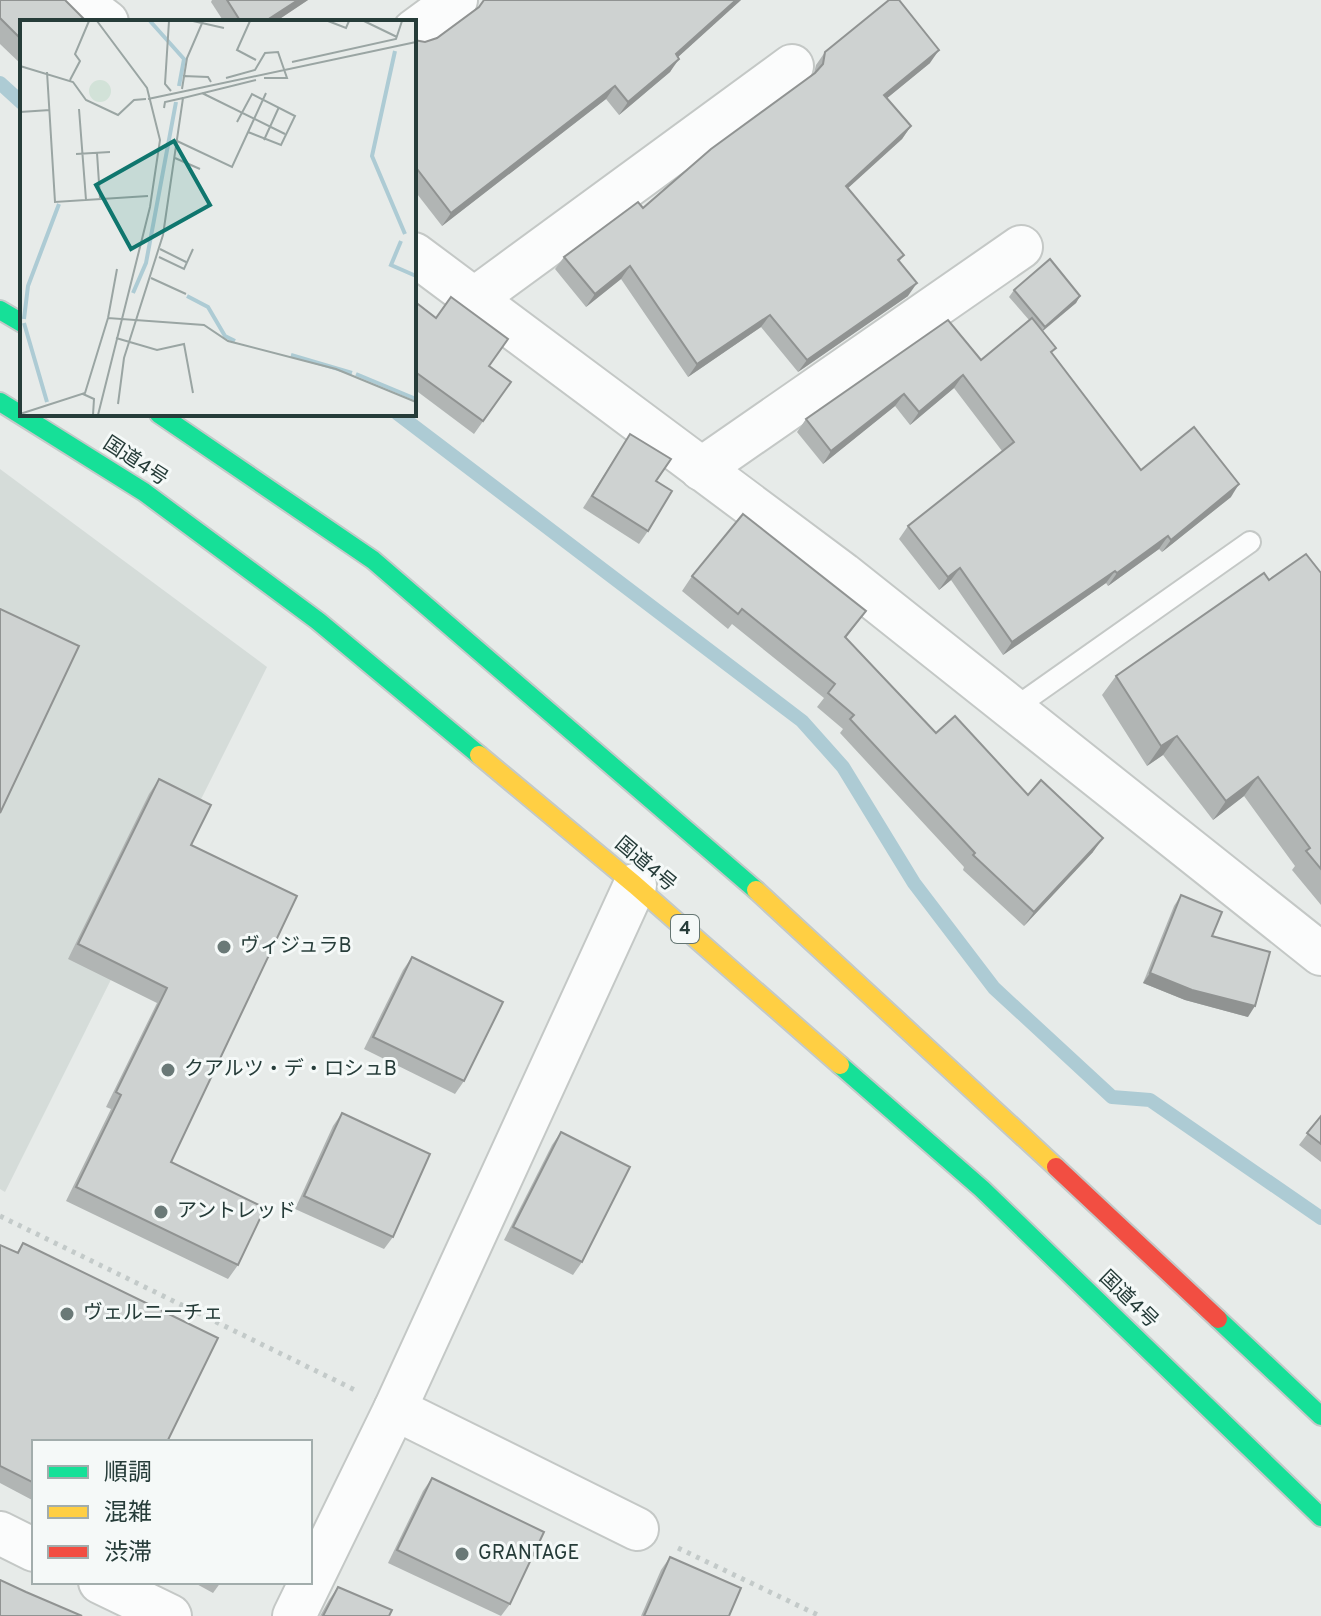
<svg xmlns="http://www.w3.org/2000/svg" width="1321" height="1616" viewBox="0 0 1321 1616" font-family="Overpass,'Noto Sans JP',sans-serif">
<rect width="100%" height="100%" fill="#e7ebe9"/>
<polygon fill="#d5dcd9" points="0,469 267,667 5,1192 0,1189"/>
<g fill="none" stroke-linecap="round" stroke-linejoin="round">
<g stroke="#adcbd4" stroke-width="14">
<polyline points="0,83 22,103"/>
<polyline points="398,414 802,721 843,767 914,883 994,988 1112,1097 1150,1100 1321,1218"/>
</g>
<defs>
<polyline id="lane" points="1013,709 1250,542"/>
<g id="street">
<polyline points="78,0 107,22"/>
<polyline points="414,31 456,0"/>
<polyline points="414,254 843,574 1321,954"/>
<polyline points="474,299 792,66"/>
<polyline points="701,469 1021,247"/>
<polyline points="395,1409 637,1529"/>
<polyline points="0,1533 34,1550"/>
<polyline points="100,1582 170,1616"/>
<polyline points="294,1616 395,1409 635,885"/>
</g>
<g id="fast">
<polyline points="0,310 22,323"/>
<polyline points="0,402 144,492 318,621 479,755"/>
<polyline points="159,414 373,560 756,890"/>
<polyline points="840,1065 982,1189 1321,1517"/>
<polyline points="1218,1319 1321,1416"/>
</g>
<g id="slow">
<polyline points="479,755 635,885 840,1065"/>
<polyline points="756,890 1056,1167"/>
</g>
<polyline id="jam" points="1056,1167 1218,1319"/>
</defs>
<use href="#lane" stroke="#c4c8c6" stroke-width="24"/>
<use href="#street" stroke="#c4c8c6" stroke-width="46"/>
<use href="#fast" stroke="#c3c9c8" stroke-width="22"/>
<use href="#slow" stroke="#c3c9c8" stroke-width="22"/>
<use href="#jam" stroke="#c3c9c8" stroke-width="22"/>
<g stroke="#c3cac9" stroke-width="5" stroke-dasharray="4 6" stroke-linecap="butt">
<polyline points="0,1216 355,1390"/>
<polyline points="678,1548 820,1616"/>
</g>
<use href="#lane" stroke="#fbfcfc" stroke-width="20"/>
<use href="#street" stroke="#fbfcfc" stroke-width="42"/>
<use href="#fast" stroke="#16e098" stroke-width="18"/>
<use href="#slow" stroke="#ffcf43" stroke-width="18"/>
<use href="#jam" stroke="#f24e42" stroke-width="18"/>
</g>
<g fill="#b1b5b4">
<polygon points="0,0 22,22 22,65 0,44"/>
<polygon points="212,0 308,0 275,22 224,22 211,2"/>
<polygon points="741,0 678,57 670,72 619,115 606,99 442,226 414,190 414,40 425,42"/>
<polygon points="825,52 930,63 887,98 911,126 902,139 848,188 904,255 899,262 908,296 798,372 761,327 688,377 621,279 586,307 555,269 564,257 643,208 814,73 816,65"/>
<polygon points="1014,290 1080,296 1076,303 1043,331 1052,354 1141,470 1231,497 1162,552 1159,549 1108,586 1106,583 1003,655 951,580 939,590 899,539 908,526 1002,451 954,388 910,425 895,406 823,464 797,432 806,419 981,360 1029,320 1009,297"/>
<polygon points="414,301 489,366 511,382 474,434 414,389"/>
<polygon points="630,434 648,531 639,544 583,508"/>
<polygon points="1321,573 1321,905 1292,870 1295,866 1244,796 1213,820 1163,755 1147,766 1102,695 1116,676 1269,580"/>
<polygon points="692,576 866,611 846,638 936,733 1028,795 1093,852 1024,926 963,870 964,867 840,733 843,729 817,707 824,698 732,624 728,629 682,591"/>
<polygon points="159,779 191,845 171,1162 238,1265 228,1279 66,1201 111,1109 106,1107 157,1003 68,959 149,794"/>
<polygon points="1181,895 1212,936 1248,1017 1185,1000 1143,983 1174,906"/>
<polygon points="412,957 464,1081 455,1094 364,1049 403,970"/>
<polygon points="342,1113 393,1237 384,1249 295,1209 333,1126"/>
<polygon points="1321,1116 1321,1162 1299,1145"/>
<polygon points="561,1132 582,1262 573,1275 504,1240 552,1145"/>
<polygon points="23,1243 34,1442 34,1501 0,1483 0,1245 17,1252"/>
<polygon points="432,1478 510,1604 501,1616 388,1563 423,1491"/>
<polygon points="670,1557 729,1616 641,1616 661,1570"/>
<polygon points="193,1582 221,1582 213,1593"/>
<polygon points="338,1587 389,1616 320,1616 329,1600"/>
</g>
<g fill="#909392">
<polygon points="298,0 308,0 275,22 264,22"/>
<polygon points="736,0 741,0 667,67 676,54"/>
<polygon points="939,50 930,63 875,108 884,95"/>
<polygon points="679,59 670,72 619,115 628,102"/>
<polygon points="615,86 606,99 442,226 451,213"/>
<polygon points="911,126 902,139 837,198 846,186"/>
<polygon points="630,266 621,279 586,307 595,294"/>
<polygon points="917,283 908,296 798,372 807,360"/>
<polygon points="1080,296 1076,303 1040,333 1045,327"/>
<polygon points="770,315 761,327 688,377 697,364"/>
<polygon points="963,375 954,388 910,425 919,412"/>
<polygon points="904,394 895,406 823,464 831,451"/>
<polygon points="1239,484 1231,497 1162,552 1171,540"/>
<polygon points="1168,536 1159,549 1108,586 1117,573"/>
<polygon points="960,568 951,580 939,590 948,577"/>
<polygon points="1115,571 1106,583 1003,655 1012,642"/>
<polygon points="1177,736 1163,755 1147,766 1161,746"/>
<polygon points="1258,777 1244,796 1213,820 1226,801"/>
<polygon points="1103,838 1093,852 1024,926 1034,912"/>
<polygon points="1150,973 1255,1006 1248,1017 1185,1000 1143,983"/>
</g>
<g fill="#ced2d1" stroke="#909392" stroke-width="2">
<polygon points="0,0 65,0 87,22 22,22 22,40 0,18"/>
<polygon points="227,0 298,0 264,22 241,22"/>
<polygon points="484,0 736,0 676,54 679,59 628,102 615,86 451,213 414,165 414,40 425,42 437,38 479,7"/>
<polygon points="889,0 899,0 939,50 884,95 911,126 846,186 904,255 898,260 917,283 807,360 770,315 697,364 630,266 595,294 564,257 638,202 643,208 711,149 815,73 823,64 825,52"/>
<polygon points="1050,259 1080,296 1045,327 1014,290"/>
<polygon points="451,297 508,339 489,366 511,382 483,421 414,371 414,301 436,318"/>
<polygon points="1032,318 1056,348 1051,352 1141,470 1194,427 1239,484 1171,540 1168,536 1117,573 1115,571 1012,642 960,568 948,577 908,526 1014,442 963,375 919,412 904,394 831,451 806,419 948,320 981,360"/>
<polygon points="630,434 671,459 656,481 672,491 648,531 592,496"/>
<polygon points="743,514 866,611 845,637 936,733 955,716 1028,795 1041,780 1103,838 1034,912 973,855 975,853 850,719 854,715 828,693 835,684 742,609 738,614 692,576"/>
<polygon points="1306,554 1321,573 1321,869 1306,851 1310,848 1258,777 1226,801 1177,736 1161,746 1116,676 1264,573 1269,580"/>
<polygon points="0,609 79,646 0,813"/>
<polygon points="159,779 211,805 191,845 297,896 171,1162 265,1208 238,1265 76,1187 121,1095 116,1092 167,988 78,944"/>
<polygon points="1181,895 1222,912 1212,936 1270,952 1255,1006 1192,990 1150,973"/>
<polygon points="412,957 503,1002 464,1081 373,1037"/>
<polygon points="342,1113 430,1154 393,1237 304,1196"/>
<polygon points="1321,1116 1321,1144 1307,1133"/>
<polygon points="561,1132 630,1167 582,1262 513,1227"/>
<polygon points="23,1243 218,1338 167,1442 34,1442 34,1483 0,1466 0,1245 18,1253"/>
<polygon points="432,1478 544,1532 510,1604 397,1550"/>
<polygon points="670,1557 741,1588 729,1616 644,1616"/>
<polygon points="0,1580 26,1592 82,1616 0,1616"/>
<polygon points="338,1587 392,1610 389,1616 323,1616"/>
</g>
<g fill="#6a7977" stroke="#f5f9f8" stroke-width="3">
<circle cx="224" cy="947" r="8"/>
<circle cx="168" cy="1070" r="8"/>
<circle cx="161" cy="1212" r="8"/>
<circle cx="67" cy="1314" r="8"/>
<circle cx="462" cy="1554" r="8"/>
</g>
<g text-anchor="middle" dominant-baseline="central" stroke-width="6" stroke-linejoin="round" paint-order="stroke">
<rect fill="#f5f9f8" stroke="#647572" stroke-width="2" x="671" y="915" width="28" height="28" rx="6"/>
<g font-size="18" font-weight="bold" fill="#263c39">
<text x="685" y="929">4</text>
</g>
<g font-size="20" fill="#263c39" stroke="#f5f9f8">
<text transform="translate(135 462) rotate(33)">国道4号</text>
<text transform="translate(645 865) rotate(40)">国道4号</text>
<text transform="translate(1128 1300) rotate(44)">国道4号</text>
</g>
<g font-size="20" fill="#263c39" stroke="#f5f9f8" text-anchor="start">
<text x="240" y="947">ヴィジュラB</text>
<text x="184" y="1070">クアルツ・デ・ロシュB</text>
<text x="177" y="1212">アントレッド</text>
<text x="83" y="1314">ヴェルニーチェ</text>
<text x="478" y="1554">GRANTAGE</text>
</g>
</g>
<g transform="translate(20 20)">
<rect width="396" height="396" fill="#e7ebe9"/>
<path d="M69 71a11 11 0 1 1 22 0a11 11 0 1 1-22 0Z" fill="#d2e2d8"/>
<path fill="none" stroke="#adcbd4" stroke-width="4" d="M130,1L164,39L159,66M375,31L352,136L385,214M381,221L371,245L396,256M113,273L126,243L156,82M167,276L188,287L205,316L215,321M4,299L8,266L39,184M4,303L27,382M271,335L332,353M336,354L396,379"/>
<path fill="none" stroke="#9aa5a3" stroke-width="2" d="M77,1L127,68L140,120L130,187L78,395M149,1L145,64L151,71M173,1L204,8M230,1L217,30L236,40M308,1L326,8L329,1M344,1L377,17M272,42L376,19L382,1M0,46L53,62L66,80L98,95L114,80L126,79M27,52L35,182L128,176M163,56L188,57L191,62M206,58L235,50L245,33L258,32L267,58H244M50,60L60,41L55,34L69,1M162,69L167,38L183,1M182,73L265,114M128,79L396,22M144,88L145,82L163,78M59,89L66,180M0,92L30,90M217,102L232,74L275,96L261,125L228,112M244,120L259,87M157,121L212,147L246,73M77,133L80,178M56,134L90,132M155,138L180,149M140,229L166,242M139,237L164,249L173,229M131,258L166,274M88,298L97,249M96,318L137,330L164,324L173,373M63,374L74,379L73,395M98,384L104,338L143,215L163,78L236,60M0,394L65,373L88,298L184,305L208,321L316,349L396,382"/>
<path fill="#0f766e" fill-opacity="0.15" stroke="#0f766e" stroke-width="4" d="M154,121L190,185L111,229L76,165Z"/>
<rect width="396" height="396" fill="none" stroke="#263c39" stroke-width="4"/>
</g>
<rect x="32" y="1440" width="280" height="144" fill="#f5f9f8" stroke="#a2adac" stroke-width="2"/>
<rect x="48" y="1466" width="40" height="12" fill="#16e098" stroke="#a2adac" stroke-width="2"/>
<text x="104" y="1480" font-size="24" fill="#263c39">順調</text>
<rect x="48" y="1506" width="40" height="12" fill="#ffcf43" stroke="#a2adac" stroke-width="2"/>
<text x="104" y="1520" font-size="24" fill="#263c39">混雑</text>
<rect x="48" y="1546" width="40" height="12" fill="#f24e42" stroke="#a2adac" stroke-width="2"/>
<text x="104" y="1560" font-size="24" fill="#263c39">渋滞</text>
</svg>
